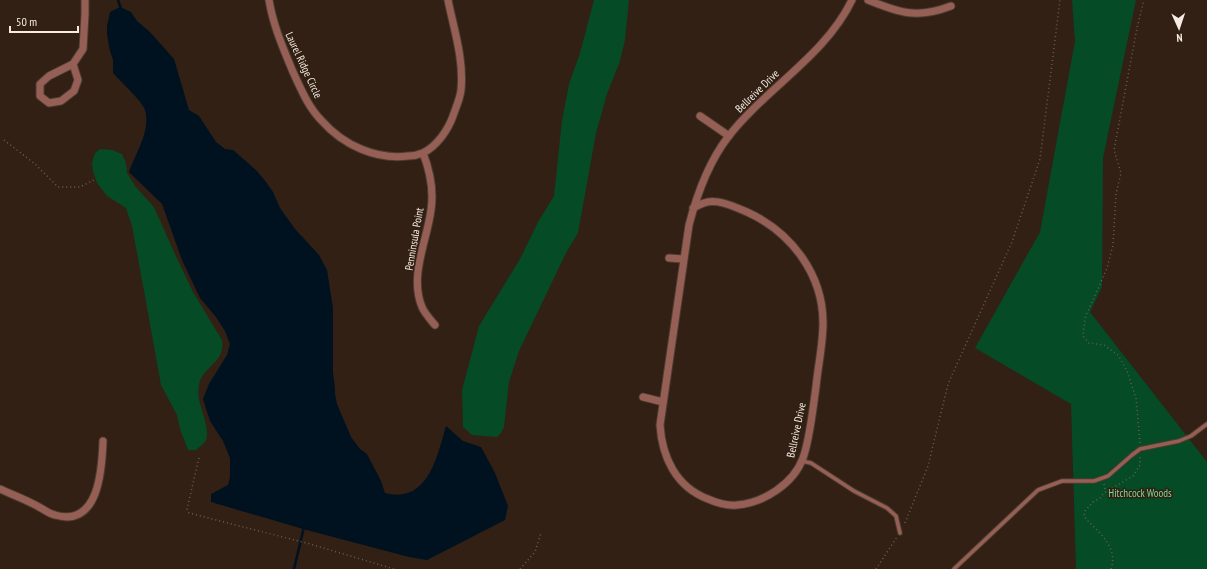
<svg xmlns="http://www.w3.org/2000/svg" width="1207" height="569" viewBox="0 0 1207 569" font-family="'PT Sans Narrow',sans-serif">
<rect width="100%" height="100%" fill="#312013"/>
<g fill="#054b25">
<polygon points="594,0 629,0 625,40 620,61 607,94 596,133 578,233 566,253 519,351 509,382 504,427 501,433 497,437 472,435 463,427 462,390 479,326 520,259 538,222 554,196 562,120 569,84 580,53"/>
<polygon points="1072,0 1136,0 1103,158 1102,287 1090,312 1207,462 1207,569 1076,569 1071,404 975,348 1040,232 1075,41"/>
<path d="M100,149L112,150L122,154L126,163L127,173L135,186L154,207L174,252L193,292L222,340C226,363 202,366 199,385C198,391 198,397 200,403C202,413 211,433 205,442C203,445 198,447 196,450H188L180,429L177,415L161,385L142,280L132,226L126,208L107,196L97,183L93,171L92,163L95,153Z"/>
</g>
<path fill="#001120" d="M120,7L131,12L137,21L150,32L174,59L189,110L199,116L216,142L225,149L233,150L256,170L266,182L273,192L280,208L295,229L319,255L327,270L333,308V373L335,388V394L337,404L351,437L360,449L367,454L381,481L385,493C428,504 437,457 446,426L463,441L481,447L495,473L508,506L505,520L427,560L409,557L303,529L211,502V494L228,485L230,477V458L223,441L210,421L203,399L209,384L227,355L230,344L225,331L216,317L200,298L182,260L162,204L129,172C136,152 151,131 145,110C143,102 119,80 113,73V60L110,51L107,35V26L110,12Z"/>
<g fill="none" stroke-linecap="round" stroke-linejoin="round">
<g stroke="#001120" stroke-width="2.5">
<polyline points="118,0 121,9"/>
<polyline points="294,569 304,527"/>
</g>
<defs>
<g id="lane">
<polyline points="802,461 811,463 854,491 887,508 896,516 900,533"/>
<polyline points="954,569 1038,490 1062,481 1094,481 1108,476 1132,455 1140,449 1179,441 1191,436 1207,424"/>
</g>
<g id="street">
<path d="M269,0C273,25 283,48 293,72C301,89 308,107 322,121C343,145 376,160 408,156C413,156 418,155 423,153C437,146 448,130 453,116C456,107 460,99 461,90C464,59 454,30 448,0"/>
<path d="M868,0C900,13 917,19 951,6"/>
<polygon points="73,64 78,80 74,91 61,101 49,103 40,96 40,84 49,76"/>
<polyline points="73,64 83,49 85,14 85,0"/>
<polyline points="700,116 729,136"/>
<path d="M423,153C430,171 434,190 431,210C427,241 409,276 422,307C425,314 430,319 435,325"/>
<path d="M693,208C696,207 700,204 704,203C717,198 735,207 747,212C791,232 823,274 823,323C823,344 818,366 816,387C813,407 810,439 803,458C794,483 764,503 737,505C727,506 717,503 708,499C676,487 662,457 660,425L689,225C697,194 708,163 728,137C766,88 825,56 852,0"/>
<polyline points="669,258 683,259"/>
<polyline points="643,397 663,402"/>
<path d="M0,489C13,495 27,500 39,507C45,510 49,514 55,515C99,528 102,469 103,441"/>
</g>
</defs>
<use href="#lane" stroke="#4d3d30" stroke-width="5.5"/>
<use href="#street" stroke="#4d3d30" stroke-width="9"/>
<g stroke="#6d5e52" stroke-width="1.5" stroke-dasharray="1 3" stroke-linecap="butt">
<polyline points="4,140 35,164 58,187 80,187 96,179"/>
<polyline points="1140,443 1136,398 1127,371 1118,355 1104,345 1089,343 1083,336 1085,318 1107,268 1113,245 1116,194 1121,173 1114,150 1137,28 1144,0"/>
<polyline points="199,458 187,509 189,513 310,544 394,569"/>
<polyline points="1104,484 1105,489 1108,491"/>
<polyline points="905,523 928,466 948,384 1012,242 1040,159 1060,0"/>
<polyline points="520,569 535,552 541,533"/>
<polyline points="876,569 897,537"/>
<path d="M1111,569C1118,548 1101,534 1087,520L1084,516L1085,511L1093,502L1100,498L1104,493L1133,476L1140,465V457"/>
</g>
<use href="#lane" stroke="#955f56" stroke-width="3.5"/>
<use href="#street" stroke="#955f56" stroke-width="7"/>
</g>
<g text-anchor="middle" dominant-baseline="central" stroke-width="3" stroke-linejoin="round" paint-order="stroke">
<g font-size="11" fill="#f7ece3" stroke="#312013">
<text transform="translate(304 65) rotate(65)">Laurel Ridge Circle</text>
<text transform="translate(757 91) rotate(-44)">Bellreive Drive</text>
<text transform="translate(414 239) rotate(-80)">Penninsula Point</text>
<text transform="translate(796 430) rotate(-78)">Bellreive Drive</text>
</g>
<g font-size="11" fill="#7ad897" stroke="#312013">
<text x="1140" y="493">Hitchcock Woods</text>
</g>
</g>
<g transform="translate(1179 28) rotate(177)" stroke="#312013" stroke-width="3" paint-order="stroke">
<path d="M0-3L7 15L0 10L-7 15Z" fill="#f7ece3"/>
<text y="-6" font-size="11" font-weight="bold" text-anchor="middle" fill="#f7ece3">N</text>
</g>
<path d="M10 26v6h68v-6" fill="none" stroke="#f7ece3" stroke-width="2"/>
<text x="16" y="26" font-size="12" fill="#f7ece3" stroke="#312013" stroke-width="3" paint-order="stroke">50 m</text>
</svg>
